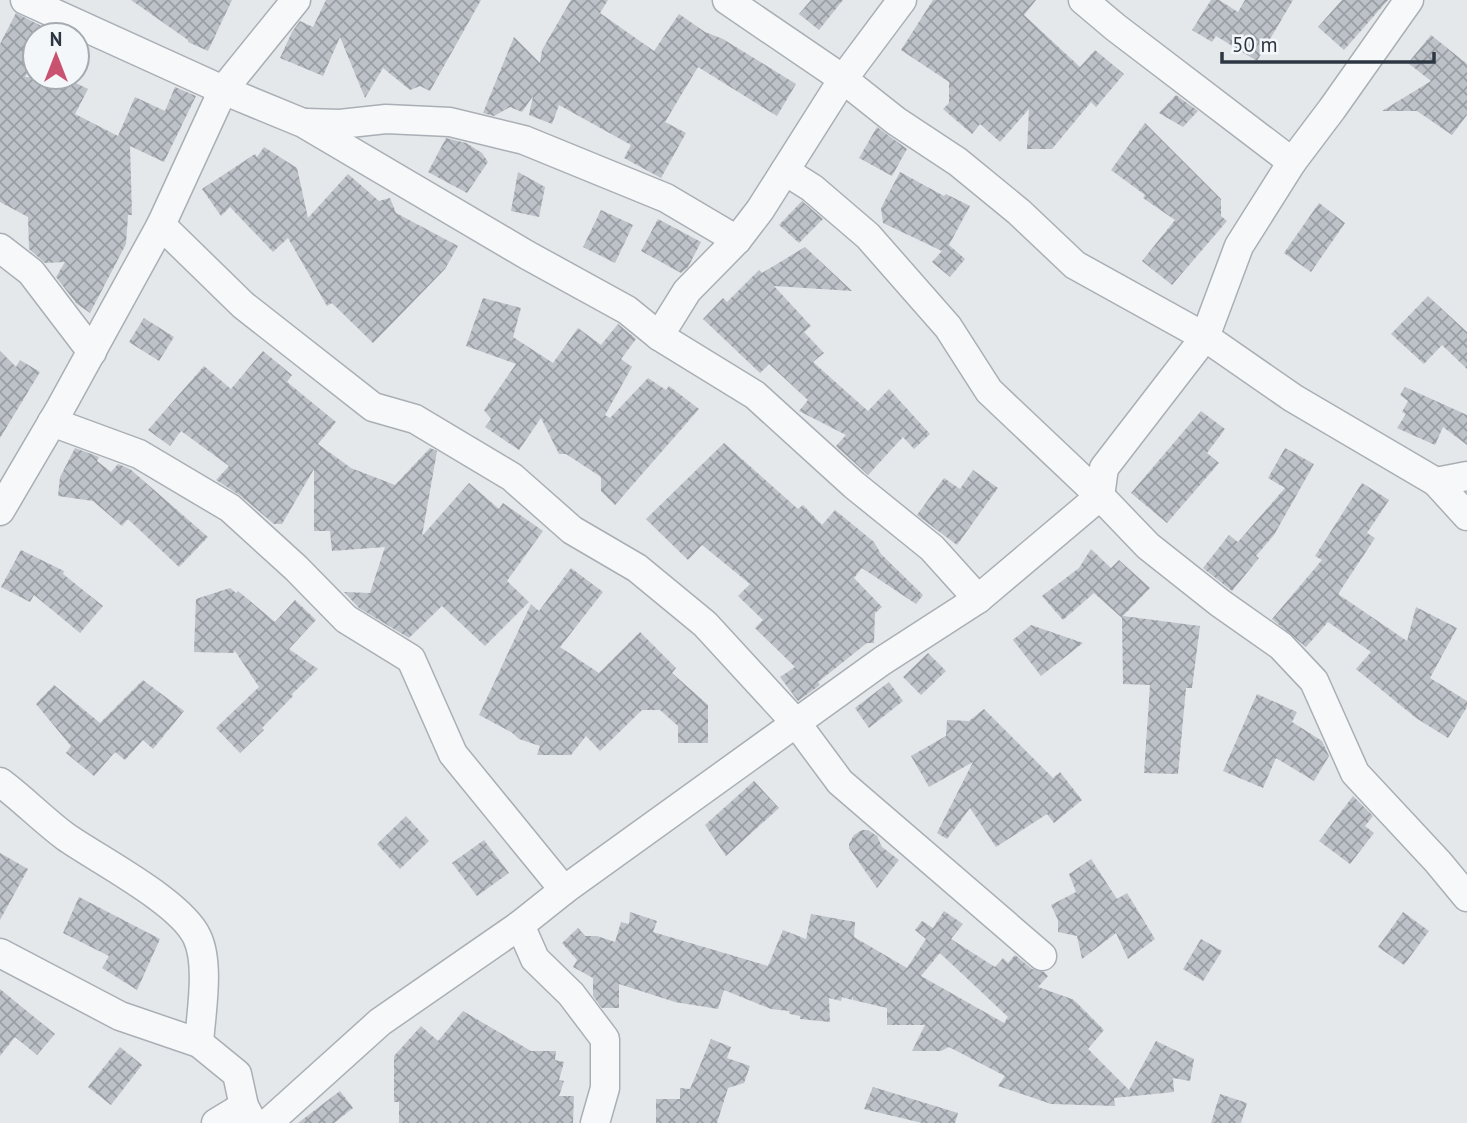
<svg xmlns="http://www.w3.org/2000/svg" width="1467" height="1123" viewBox="0 0 1467 1123" font-family="'PT Sans',sans-serif">
<defs>
<pattern id="building-cross-hatch" width="8" height="8" patternUnits="userSpaceOnUse" patternTransform="scale(1.75)"><rect width="8" height="8" fill="#bcc2c8"/><path d="M0 0l8 8M0 8l8-8" fill="none" stroke="#999ea4"/></pattern>
</defs>
<rect width="100%" height="100%" fill="#e4e8eb"/>
<g fill="url(#building-cross-hatch)" fill-rule="evenodd">
<polygon points="131,0 232,0 208,51 188,42 188,40"/>
<polygon points="326,0 481,0 430,91 420,86 410,90 383,68 365,98 340,37 323,76 280,58 292,32 300,21 313,27"/>
<polygon points="571,0 608,0 600,13 654,51 679,14 705,32 723,39 796,84 777,116 698,67 665,122 686,133 661,178 624,158 631,145 559,105 552,124 529,115 533,96 522,112 510,107 494,116 483,113 514,37 540,63 542,50"/>
<polygon points="811,0 843,0 819,30 799,14"/>
<polygon points="933,0 1036,0 1024,15 1080,67 1095,50 1124,74 1096,107 1091,102 1052,149 1027,149 1029,109 1000,142 980,124 972,134 943,109 949,103 949,82 901,50"/>
<polygon points="1211,0 1219,0 1238,12 1245,0 1293,0 1257,61 1216,36 1212,42 1192,30"/>
<polygon points="1342,0 1388,0 1344,50 1318,27"/>
<polygon points="16,13 53,32 51,35 35,35 35,61 25,77 64,77 88,89 75,114 118,136 135,97 165,111 175,87 196,96 164,162 130,146 132,215 128,215 126,244 90,313 77,304 56,277 65,262 45,263 29,249 28,217 0,202 0,44"/>
<polygon points="1431,35 1467,64 1467,115 1452,135 1417,111 1382,111 1431,81 1408,63"/>
<polygon points="1176,95 1198,111 1183,127 1159,113"/>
<polygon points="1145,123 1221,199 1221,216 1227,221 1172,285 1142,261 1175,220 1143,198 1145,195 1111,170"/>
<polygon points="877,127 907,149 892,176 859,158"/>
<polygon points="446,138 466,143 482,153 488,162 467,193 428,172"/>
<polygon points="264,147 297,168 308,218 348,174 379,201 390,198 396,213 458,246 445,269 373,343 332,303 327,306 288,238 273,252 230,207 221,216 202,189 255,154 257,157"/>
<polygon points="518,172 545,187 539,217 511,211"/>
<polygon points="900,172 944,196 946,194 970,206 949,245 965,259 950,277 932,262 942,251 883,223 881,208"/>
<polygon points="802,201 823,219 799,243 779,225"/>
<polygon points="1319,203 1345,223 1311,272 1284,253"/>
<polygon points="601,210 633,225 615,263 583,247"/>
<polygon points="658,219 701,242 688,267 681,273 641,251"/>
<polygon points="805,247 852,291 774,286 811,326 804,332 824,353 813,362 868,411 889,389 930,434 914,449 903,437 868,475 836,446 846,435 799,411 808,400 769,364 760,373 703,319 723,298 727,302 759,270 762,273"/>
<polygon points="1428,296 1467,332 1467,369 1442,345 1424,364 1391,334"/>
<polygon points="483,298 521,308 513,337 553,363 578,328 601,345 618,324 636,339 621,359 632,367 605,415 610,418 648,378 666,390 669,386 699,409 615,505 601,491 601,477 566,454 559,454 541,418 519,450 485,427 491,419 484,410 516,364 466,346"/>
<polygon points="144,318 174,337 159,361 129,342"/>
<polygon points="0,351 16,367 20,360 40,372 0,438"/>
<polygon points="263,351 292,375 287,382 336,422 318,444 351,468 395,485 430,448 437,451 422,536 469,483 499,509 503,503 543,531 507,581 529,602 485,646 442,606 409,638 359,608 344,592 370,593 385,547 332,551 330,531 314,531 314,469 282,524 274,524 241,496 216,480 229,466 181,431 170,446 148,430 204,366 231,389"/>
<polygon points="1405,387 1467,415 1467,445 1443,427 1435,445 1397,428 1406,414 1402,412 1408,401 1400,395"/>
<polygon points="1201,411 1225,429 1207,453 1219,463 1167,523 1131,493"/>
<polygon points="724,443 798,509 803,505 822,525 835,510 874,542 881,554 923,595 916,604 862,568 854,578 882,607 875,613 874,643 867,643 818,682 820,685 798,701 780,677 795,667 755,628 763,620 738,596 750,584 702,545 688,560 646,519"/>
<polygon points="75,448 99,457 97,461 111,472 118,464 130,469 208,537 179,567 128,519 122,526 93,501 58,496 60,477"/>
<polygon points="1285,448 1314,464 1274,535 1256,556 1259,558 1232,591 1203,568 1229,535 1238,542 1285,488 1268,478"/>
<polygon points="973,470 998,488 957,545 917,515 944,478 960,489"/>
<polygon points="1362,483 1389,500 1367,533 1375,538 1338,594 1407,641 1416,607 1457,628 1430,678 1467,701 1467,707 1448,738 1416,718 1356,669 1371,652 1328,622 1306,647 1272,619 1322,560 1315,556"/>
<polygon points="1091,549 1111,568 1119,560 1150,588 1123,616 1200,626 1192,688 1186,688 1178,774 1144,773 1150,685 1123,684 1122,618 1094,593 1063,620 1042,596 1079,568"/>
<polygon points="21,550 64,571 63,574 103,606 80,633 34,595 30,602 1,587"/>
<polygon points="571,568 603,592 560,647 599,673 640,632 676,668 672,673 708,705 708,743 678,743 678,726 660,710 642,710 600,751 586,736 571,755 537,755 540,746 519,739 511,732 479,715 531,604 539,611"/>
<polygon points="230,588 236,593 238,591 275,622 295,600 316,620 289,649 318,669 292,694 293,696 262,728 264,730 240,753 216,728 259,687 235,651 233,653 194,652 196,599"/>
<polygon points="1031,625 1083,643 1041,676 1013,640"/>
<polygon points="928,653 946,671 921,695 903,677"/>
<polygon points="143,680 184,711 153,749 143,740 125,760 115,752 94,776 66,753 71,746 36,704 54,685 100,723"/>
<polygon points="889,682 903,701 869,728 855,708"/>
<polygon points="1257,694 1297,712 1292,722 1322,741 1329,756 1314,781 1276,758 1263,788 1223,771"/>
<polygon points="984,709 1053,778 1060,772 1082,800 1054,823 1047,814 996,847 970,808 947,839 937,833 973,762 929,787 911,756 946,736 947,720 969,721"/>
<polygon points="754,781 779,808 726,856 705,825"/>
<polygon points="1353,796 1373,816 1365,826 1374,833 1350,864 1319,841"/>
<polygon points="406,816 429,841 400,869 377,844"/>
<polygon points="862,830 868,830 877,836 882,847 899,860 877,888 849,848 849,844 854,835"/>
<polygon points="484,840 509,873 477,896 452,863"/>
<polygon points="0,853 28,869 0,920"/>
<polygon points="1091,859 1117,899 1127,893 1155,939 1128,959 1116,933 1082,959 1077,936 1058,932 1058,920 1051,905 1076,892 1069,874"/>
<polygon points="79,897 160,939 137,990 102,968 109,956 63,933"/>
<path d="M944,911L963,924L951,939L995,967L1003,958L1008,963L1015,955L1032,969L1044,972L1048,976L1038,987L1072,999L1076,1002L1104,1030L1088,1049L1129,1090L1156,1041L1194,1059L1190,1081L1173,1078L1174,1092L1114,1098L1115,1106L1051,1104L998,1086L1005,1076L949,1047L941,1051H912L925,1025H887V1008L853,1000V995L852,1000L842,997L841,1001L829,998L830,1022L800,1019V1016L790,1014L789,1011L771,1009L724,990L718,1009L675,1002L619,984V1008H602L593,996V978L573,967L577,960L562,943L578,928L585,936H597L615,942L621,922L629,924L630,912L657,921L653,932L768,966L783,930L806,939L811,914L855,922L854,937L907,968L926,939L915,930L922,921L933,928ZM940,953L1008,1017L1004,1023L921,976Z"/>
<polygon points="1403,912 1429,931 1404,965 1378,947"/>
<polygon points="1201,939 1222,951 1203,981 1183,969"/>
<polygon points="0,989 55,1034 37,1055 15,1037 0,1056"/>
<polygon points="463,1011 531,1051 556,1051 555,1060 564,1062 559,1080 564,1081 559,1096 574,1096 573,1123 399,1123 399,1102 394,1102 394,1056 421,1026 438,1041"/>
<polygon points="711,1039 731,1047 727,1058 750,1066 744,1083 728,1088 717,1123 656,1123 656,1099 680,1099 680,1088 690,1089"/>
<polygon points="120,1047 142,1065 111,1105 88,1087"/>
<polygon points="873,1087 958,1113 955,1123 922,1123 864,1109"/>
<polygon points="340,1091 353,1108 334,1123 298,1123"/>
<polygon points="1220,1094 1247,1103 1241,1123 1211,1123"/>
</g>
<g fill="none" stroke-linecap="round" stroke-linejoin="round">
<defs>
<g id="minor">
<polyline points="25,0 223,90 303,123 527,255 627,310 659,336 755,395 854,485 932,548 978,599"/>
<polyline points="727,0 843,79 896,121 958,162 1019,212 1075,265 1205,337 1293,398 1436,482 1467,516"/>
<polyline points="1083,0 1115,27 1292,162"/>
<polyline points="306,123 340,124 386,119 450,122 524,140 666,198 737,240"/>
<polyline points="785,171 812,188 868,236 948,327 989,391 1100,496 1148,546 1220,603 1281,646 1314,681 1355,773 1438,862 1467,897"/>
<polyline points="161,225 243,305 373,407 415,419 512,477 572,530 637,568 705,624 797,724 840,782 1042,956"/>
<polyline points="0,248 31,272 92,352"/>
<polyline points="659,336 687,291 737,240 760,210 843,79 902,0"/>
<polyline points="52,422 139,454 230,508 296,568 346,619 411,659 453,754 564,890"/>
<polyline points="1436,482 1467,476"/>
<polyline points="0,511 61,407 161,225 223,90 296,0"/>
<path d="M0,782C23,799 43,820 66,837C99,860 181,902 197,937C210,964 201,1013 199,1043"/>
<polyline points="520,925 535,959 571,994 605,1039 605,1088 595,1123"/>
<polyline points="0,953 120,1016 199,1043 237,1074 244,1106 253,1123"/>
<polyline points="216,1123 244,1106"/>
<polyline points="268,1123 380,1022 520,925 564,890 882,661 978,599 1100,496 1104,468 1205,337 1239,246 1292,162 1332,109 1409,0"/>
</g>
</defs>
<use href="#minor" stroke="#a9afb5" stroke-width="31"/>
<use href="#minor" stroke="#f7f8fa" stroke-width="28"/>
</g>
<g transform="translate(56 56)"><circle r="33" fill="#f4f7f9" stroke="#a4aab0" stroke-width="2"/>
<path d="M0-5L12 26L0 18L-12 26Z" fill="#c85270"/>
<text y="-10" font-size="19" font-weight="bold" text-anchor="middle" fill="#2d3743">N</text>
</g>
<path d="M1222 52v10h212v-10" fill="none" stroke="#2d3743" stroke-width="3.5"/>
<text x="1232" y="52" font-size="21" fill="#2d3743" stroke="#f4f7f9" stroke-width="5" paint-order="stroke">50 m</text>
</svg>
